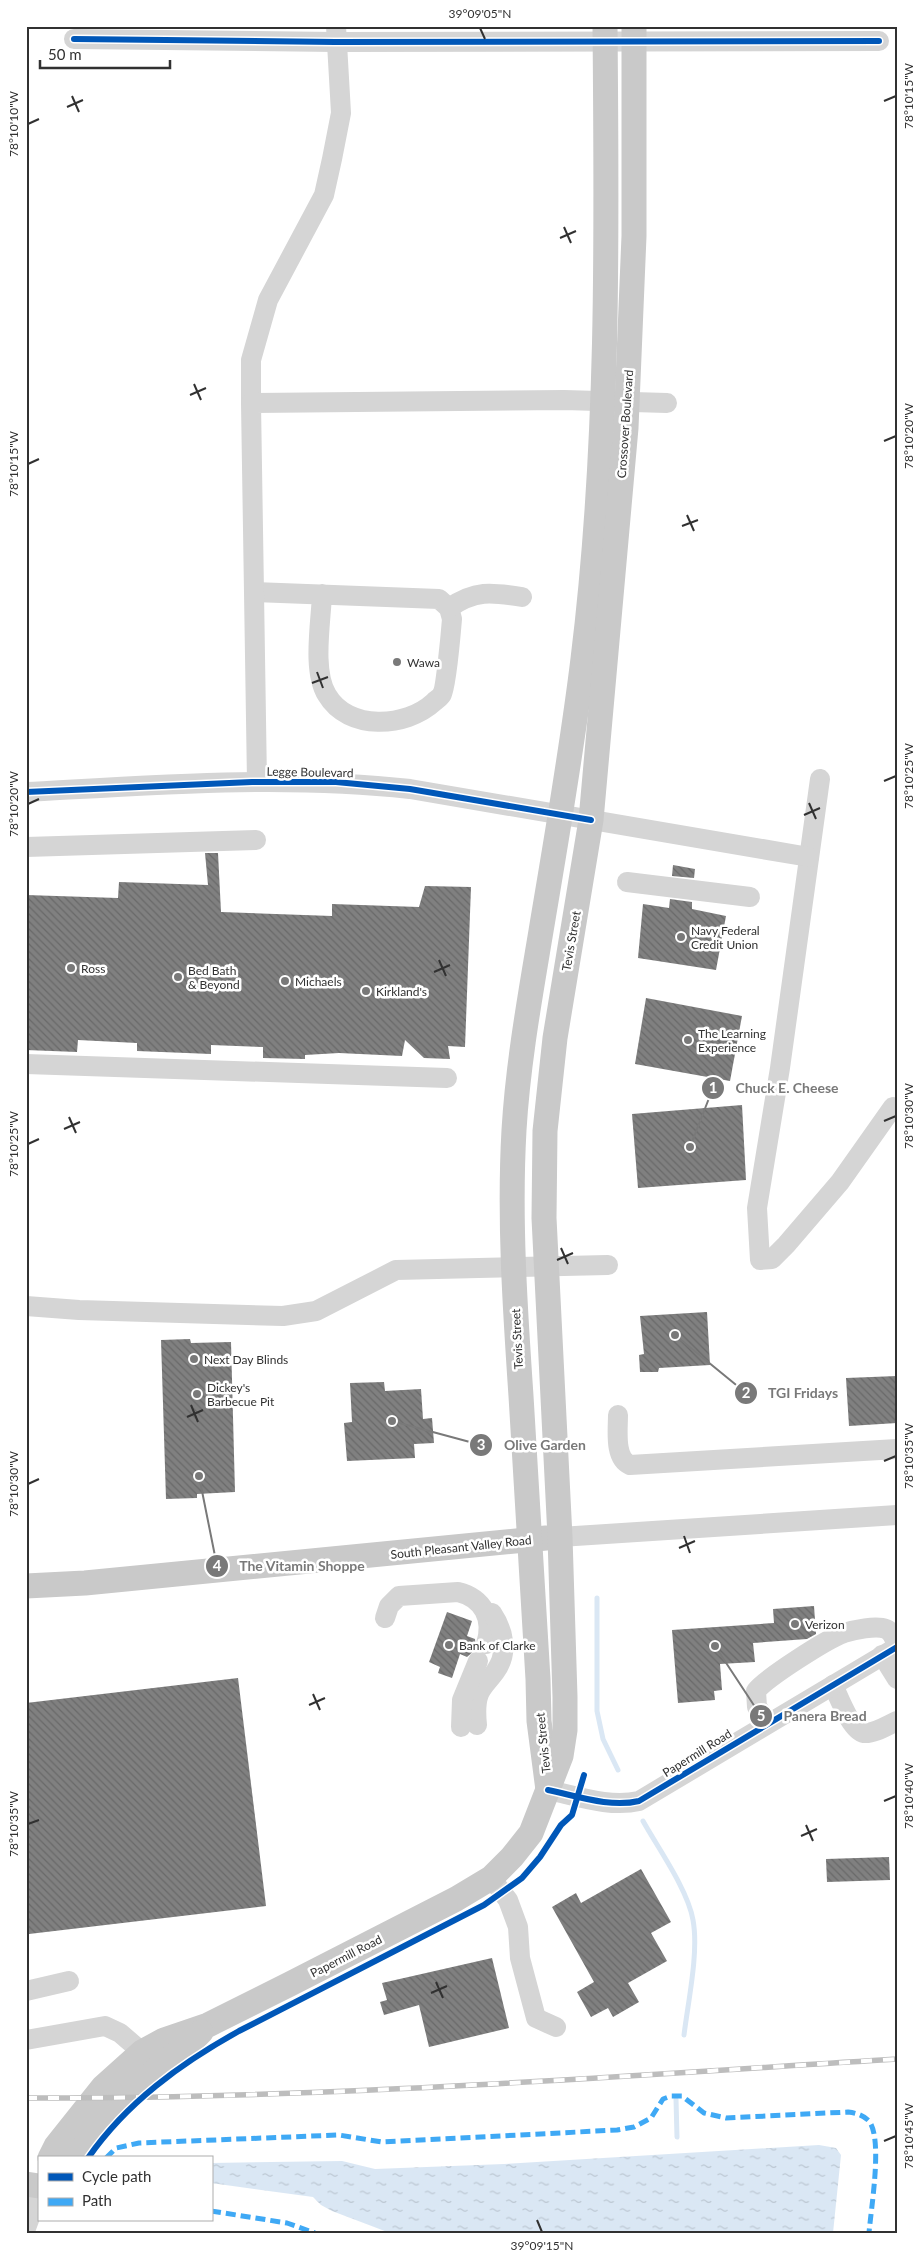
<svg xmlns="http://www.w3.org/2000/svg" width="923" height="2259" viewBox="0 0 923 2259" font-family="Lato,sans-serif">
<defs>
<pattern id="water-ripples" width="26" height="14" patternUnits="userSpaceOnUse" patternTransform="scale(1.25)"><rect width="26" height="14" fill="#dae7f4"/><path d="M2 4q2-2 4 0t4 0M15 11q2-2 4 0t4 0" fill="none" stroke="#bcc7d2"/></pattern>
<pattern id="building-back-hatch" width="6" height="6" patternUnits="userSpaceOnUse" patternTransform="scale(1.25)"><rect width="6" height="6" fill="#808080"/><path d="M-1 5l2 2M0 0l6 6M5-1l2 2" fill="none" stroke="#696969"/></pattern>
</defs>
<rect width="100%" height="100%" fill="#fff"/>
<polygon fill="url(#water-ripples)" points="819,2145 836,2148 841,2155 833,2233 390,2233 332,2211 321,2205 313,2197 211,2183 211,2163 342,2161 375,2169 504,2164"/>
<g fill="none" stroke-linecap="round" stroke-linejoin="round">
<g stroke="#dae7f4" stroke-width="5">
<polyline points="597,1598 597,1711 603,1739 618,1770"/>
<path d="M643,1821C658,1848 688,1890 693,1920C699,1952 688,2002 684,2035"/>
<polyline points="676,2099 677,2137"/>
</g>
</g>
<g fill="url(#building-back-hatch)">
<polygon points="205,853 218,853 221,912 332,916 332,904 419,907 425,886 471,887 465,1047 448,1046 450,1059 424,1058 405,1040 402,1056 339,1053 305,1055 305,1059 263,1058 263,1047 211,1045 211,1054 137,1051 137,1043 78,1040 77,1052 26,1050 26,895 118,898 119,882 208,885"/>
<polygon points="673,865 695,869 694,878 672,876"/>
<polygon points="670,899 692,902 692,909 726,916 716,970 638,958 643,904 669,908"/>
<polygon points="646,998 742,1016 730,1081 635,1064"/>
<polygon points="742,1105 746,1180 638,1188 632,1114"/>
<polygon points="707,1312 710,1365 659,1368 658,1372 640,1372 639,1355 644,1354 640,1316"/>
<polygon points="190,1339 191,1343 231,1342 235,1492 197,1494 197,1498 166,1499 161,1340"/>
<polygon points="897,1376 897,1423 849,1426 846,1378"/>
<polygon points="384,1382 385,1391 421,1389 423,1419 432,1418 434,1443 414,1444 415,1458 347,1461 344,1423 352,1422 350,1383"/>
<polygon points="814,1606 816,1634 807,1639 753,1643 755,1662 720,1664 722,1690 714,1691 715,1700 678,1703 672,1630 774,1623 773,1609"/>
<polygon points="447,1612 472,1621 467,1636 475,1639 476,1649 467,1657 460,1654 452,1678 438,1673 440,1667 429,1662"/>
<polygon points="238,1678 266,1906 29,1934 28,1922 26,1922 26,1703"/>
<polygon points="889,1857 890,1880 827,1882 826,1859"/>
<polygon points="641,1869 671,1922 651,1933 667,1961 628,1983 639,2002 613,2017 608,2008 591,2017 577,1992 594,1982 552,1907 576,1893 581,1903"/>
<polygon points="492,1958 509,2028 429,2047 419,2005 384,2015 380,2002 387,2000 382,1983"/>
</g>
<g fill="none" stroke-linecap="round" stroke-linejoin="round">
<g stroke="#d5d5d5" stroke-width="20">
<polyline points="74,39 335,42 879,41"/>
<polyline points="251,403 251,360 268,300 324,195 332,159 341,113 336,26"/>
<path d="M254,592L439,599L449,608L452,619C451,631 446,688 442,694C441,697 436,700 434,702C406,728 348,731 327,695C312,671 321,622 322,594"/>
<path d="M449,608C475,590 491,592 522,597"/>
<polyline points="820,779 780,1068 757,1208 760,1260 772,1259 786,1245 840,1182 893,1107"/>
<polyline points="257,782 251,403 564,400 667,403"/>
<path d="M26,792C154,785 283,775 410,789L809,857"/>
<polyline points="26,847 256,840"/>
<polyline points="627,882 750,897"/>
<polyline points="26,1064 447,1078"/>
<polyline points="26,1306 79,1310 283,1316 316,1311 396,1270 608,1265"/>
<path d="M618,1415C618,1430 614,1458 630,1465L897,1449"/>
<polyline points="560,1537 897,1515"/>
<path d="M385,1618L389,1606L399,1596L458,1592C483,1598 494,1619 486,1644"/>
<polyline points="882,1655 897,1679"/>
<path d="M833,1685C838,1695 851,1731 864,1733C874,1734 888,1725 897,1721"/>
<path d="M768,1722L757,1707L756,1691C766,1678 827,1639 844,1633C854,1630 876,1625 886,1629C893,1632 894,1639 897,1645"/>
<path d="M477,1725C476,1715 475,1704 479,1694C482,1686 490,1679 495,1672C509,1653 504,1631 492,1613"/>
<polyline points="461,1727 462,1700 478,1661"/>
<path d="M548,1790C577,1796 610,1808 639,1801L897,1647"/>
<polyline points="491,1878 508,1900 518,1927 520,1958 536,2018 556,2027"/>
<polyline points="26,1991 69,1981"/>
<polyline points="26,2040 105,2026 120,2033 142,2052"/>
<polyline points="26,2228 39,2193"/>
</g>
<g stroke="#c9c9c9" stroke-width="25">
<polyline points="26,1586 85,1583 546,1538"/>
<path d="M548,1790L539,1721L538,1679C532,1585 526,1491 521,1396C515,1308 509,1218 514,1130C518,1063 530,997 541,931C556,841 572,750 583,659C609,449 607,238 605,26"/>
<polyline points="50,2158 56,2146 103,2087 142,2052 164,2040 208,2025 290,1984 456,1899 491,1878 512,1857 531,1833 561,1756 565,1730 565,1697 560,1537 544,1218 545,1131 555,1038 591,820 626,428 634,236 634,26"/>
<path d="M75,2158C98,2128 122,2100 151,2074C168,2060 186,2048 201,2032"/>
<polyline points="26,2184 39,2186"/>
</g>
<defs>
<path id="rail" d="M26,2098C317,2099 607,2077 897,2059"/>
</defs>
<use href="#rail" stroke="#bdbdbd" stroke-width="5.5"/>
<use href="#rail" stroke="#fff" stroke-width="4" stroke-dasharray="11" stroke-linecap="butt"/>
<g stroke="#3fa9f5" stroke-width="5" stroke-dasharray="10 5" stroke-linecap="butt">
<path d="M106,2158L116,2148L139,2143L339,2135L382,2142L617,2130L634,2127L651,2118L663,2099L671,2096H682L704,2113L726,2118L848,2112C856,2113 863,2115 869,2121C883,2139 871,2208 869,2233"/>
<polyline points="211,2211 287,2223 315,2233"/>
</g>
<defs>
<g id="cycleway">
<polyline points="74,39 335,42 879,41"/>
<polyline points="26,792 252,782 336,782 410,789 591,820"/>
<path d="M548,1790C577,1796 610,1808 639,1801L897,1647"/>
<path d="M88,2158C127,2102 180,2064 239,2031L484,1905L522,1878L540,1857L561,1825L572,1815L584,1775"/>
</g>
</defs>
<use href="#cycleway" stroke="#fff" stroke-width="9"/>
<use href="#cycleway" stroke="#0057b8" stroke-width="6"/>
</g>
<path fill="none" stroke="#313131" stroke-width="2" d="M480,28L485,39M72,96L79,112M884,101L896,96M67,107L83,100M28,124L39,119M564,227L571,243M560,238L576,231M194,384L201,400M190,395L206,388M884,441L896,436M28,464L39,459M687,515L694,531M682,526L698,520M317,672L323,688M312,683L328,677M884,781L896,776M809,803L816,819M28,804L39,799M804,815L820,808M439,960L446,976M434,972L450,965M69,1117L76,1133M884,1121L896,1116M64,1129L80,1122M28,1144L39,1139M561,1248L568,1264M557,1260L573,1253M191,1405L198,1422M187,1417L203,1410M884,1461L896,1456M28,1484L39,1479M684,1536L690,1553M679,1548L695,1541M313,1694L320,1710M309,1705L325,1698M884,1801L896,1796M28,1824L39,1820M806,1825L813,1841M801,1836L817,1829M436,1982L443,1998M431,1993L447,1986M884,2141L896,2136M537,2220L542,2232"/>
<g fill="#797979" stroke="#fff" stroke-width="2">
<circle cx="397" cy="662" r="5"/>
<circle cx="681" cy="937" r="5"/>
<circle cx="71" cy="968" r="5"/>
<circle cx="178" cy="977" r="5"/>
<circle cx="285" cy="981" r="5"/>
<circle cx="366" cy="991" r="5"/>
<circle cx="688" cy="1040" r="5"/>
<circle cx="194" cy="1359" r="5"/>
<circle cx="197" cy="1394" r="5"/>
<circle cx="795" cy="1624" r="5"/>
<circle cx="449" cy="1645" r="5"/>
</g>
<g text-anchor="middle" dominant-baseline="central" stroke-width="5" stroke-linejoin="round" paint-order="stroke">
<g font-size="12" fill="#313131" stroke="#fff">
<text transform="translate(625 424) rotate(-86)">Crossover Boulevard</text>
<text transform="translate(310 772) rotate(1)">Legge Boulevard</text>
<text transform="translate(571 941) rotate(-80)">Tevis Street</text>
<text transform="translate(517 1339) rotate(-93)">Tevis Street</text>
<text transform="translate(461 1547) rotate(-6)">South Pleasant Valley Road</text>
<text transform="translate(543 1743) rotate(-96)">Tevis Street</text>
<text transform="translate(697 1753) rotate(-32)">Papermill Road</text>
<text transform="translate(346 1956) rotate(-27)">Papermill Road</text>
</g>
<g font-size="12" fill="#313131" stroke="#fff" text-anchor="start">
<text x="407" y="662">Wawa</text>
<text x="691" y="930">Navy Federal<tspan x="691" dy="14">Credit Union</tspan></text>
<text x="81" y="968">Ross</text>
<text x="188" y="970">Bed Bath<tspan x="188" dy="14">&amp; Beyond</tspan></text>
<text x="295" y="981">Michaels</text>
<text x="376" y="991">Kirkland's</text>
<text x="698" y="1033">The Learning<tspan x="698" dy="14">Experience</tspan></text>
<text x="204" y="1359">Next Day Blinds</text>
<text x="207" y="1387">Dickey's<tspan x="207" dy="14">Barbecue Pit</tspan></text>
<text x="805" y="1624">Verizon</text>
<text x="459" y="1645">Bank of Clarke</text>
</g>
</g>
<path fill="none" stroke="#797979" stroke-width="2" d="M690 1147L713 1088M675 1335L746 1393M392 1421L481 1445M199 1476L217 1566M715 1646L761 1716"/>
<g fill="#797979" stroke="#fff" stroke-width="2">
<circle cx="690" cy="1147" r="5"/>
<circle cx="675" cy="1335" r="5"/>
<circle cx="392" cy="1421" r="5"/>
<circle cx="199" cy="1476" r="5"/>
<circle cx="715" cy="1646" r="5"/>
<circle cx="713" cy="1088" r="12"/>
<circle cx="746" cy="1393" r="12"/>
<circle cx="481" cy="1445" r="12"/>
<circle cx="217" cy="1566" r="12"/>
<circle cx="761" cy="1716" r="12"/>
</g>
<g font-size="15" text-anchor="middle" font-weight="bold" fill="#fff">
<text x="713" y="1093">1</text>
<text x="746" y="1398">2</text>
<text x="481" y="1450">3</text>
<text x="217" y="1571">4</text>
<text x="761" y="1721">5</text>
</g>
<g font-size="14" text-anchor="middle" font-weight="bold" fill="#797979" stroke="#fff" stroke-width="5" stroke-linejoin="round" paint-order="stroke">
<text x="787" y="1093">Chuck E. Cheese</text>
<text x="803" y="1398">TGI Fridays</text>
<text x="545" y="1450">Olive Garden</text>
<text x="302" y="1571">The Vitamin Shoppe</text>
<text x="825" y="1721">Panera Bread</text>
</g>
<rect width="923" height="2259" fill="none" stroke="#ffffff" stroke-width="55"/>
<rect x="38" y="2156" width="175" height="65" fill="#ffffff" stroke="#adadad"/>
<rect x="48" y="2173" width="25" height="8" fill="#0057b8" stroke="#adadad"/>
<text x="82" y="2182" font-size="15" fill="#313131">Cycle path</text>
<rect x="48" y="2198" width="25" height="8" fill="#3fa9f5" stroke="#adadad"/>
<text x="82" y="2206" font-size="15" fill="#313131">Path</text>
<path d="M40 60v8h130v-8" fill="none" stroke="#313131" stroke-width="2.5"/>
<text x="48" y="60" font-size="15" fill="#313131" stroke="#ffffff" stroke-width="4" paint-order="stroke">50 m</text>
<rect x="28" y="28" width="868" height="2204" fill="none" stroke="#313131" stroke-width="2"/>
<g font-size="12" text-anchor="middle" fill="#313131">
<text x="480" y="18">39°09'05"N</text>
<text transform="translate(909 96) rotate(-90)" y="4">78°10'15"W</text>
<text transform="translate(14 124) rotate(-90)" y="4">78°10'10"W</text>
<text transform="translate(909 436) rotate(-90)" y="4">78°10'20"W</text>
<text transform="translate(14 464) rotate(-90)" y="4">78°10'15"W</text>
<text transform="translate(909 776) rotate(-90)" y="4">78°10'25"W</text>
<text transform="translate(14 804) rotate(-90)" y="4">78°10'20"W</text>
<text transform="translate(909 1116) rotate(-90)" y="4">78°10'30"W</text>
<text transform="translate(14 1144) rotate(-90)" y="4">78°10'25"W</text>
<text transform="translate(909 1456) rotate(-90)" y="4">78°10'35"W</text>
<text transform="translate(14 1484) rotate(-90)" y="4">78°10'30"W</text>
<text transform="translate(909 1796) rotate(-90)" y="4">78°10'40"W</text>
<text transform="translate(14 1824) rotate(-90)" y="4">78°10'35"W</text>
<text transform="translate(909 2136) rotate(-90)" y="4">78°10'45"W</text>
<text x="542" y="2250">39°09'15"N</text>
</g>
</svg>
